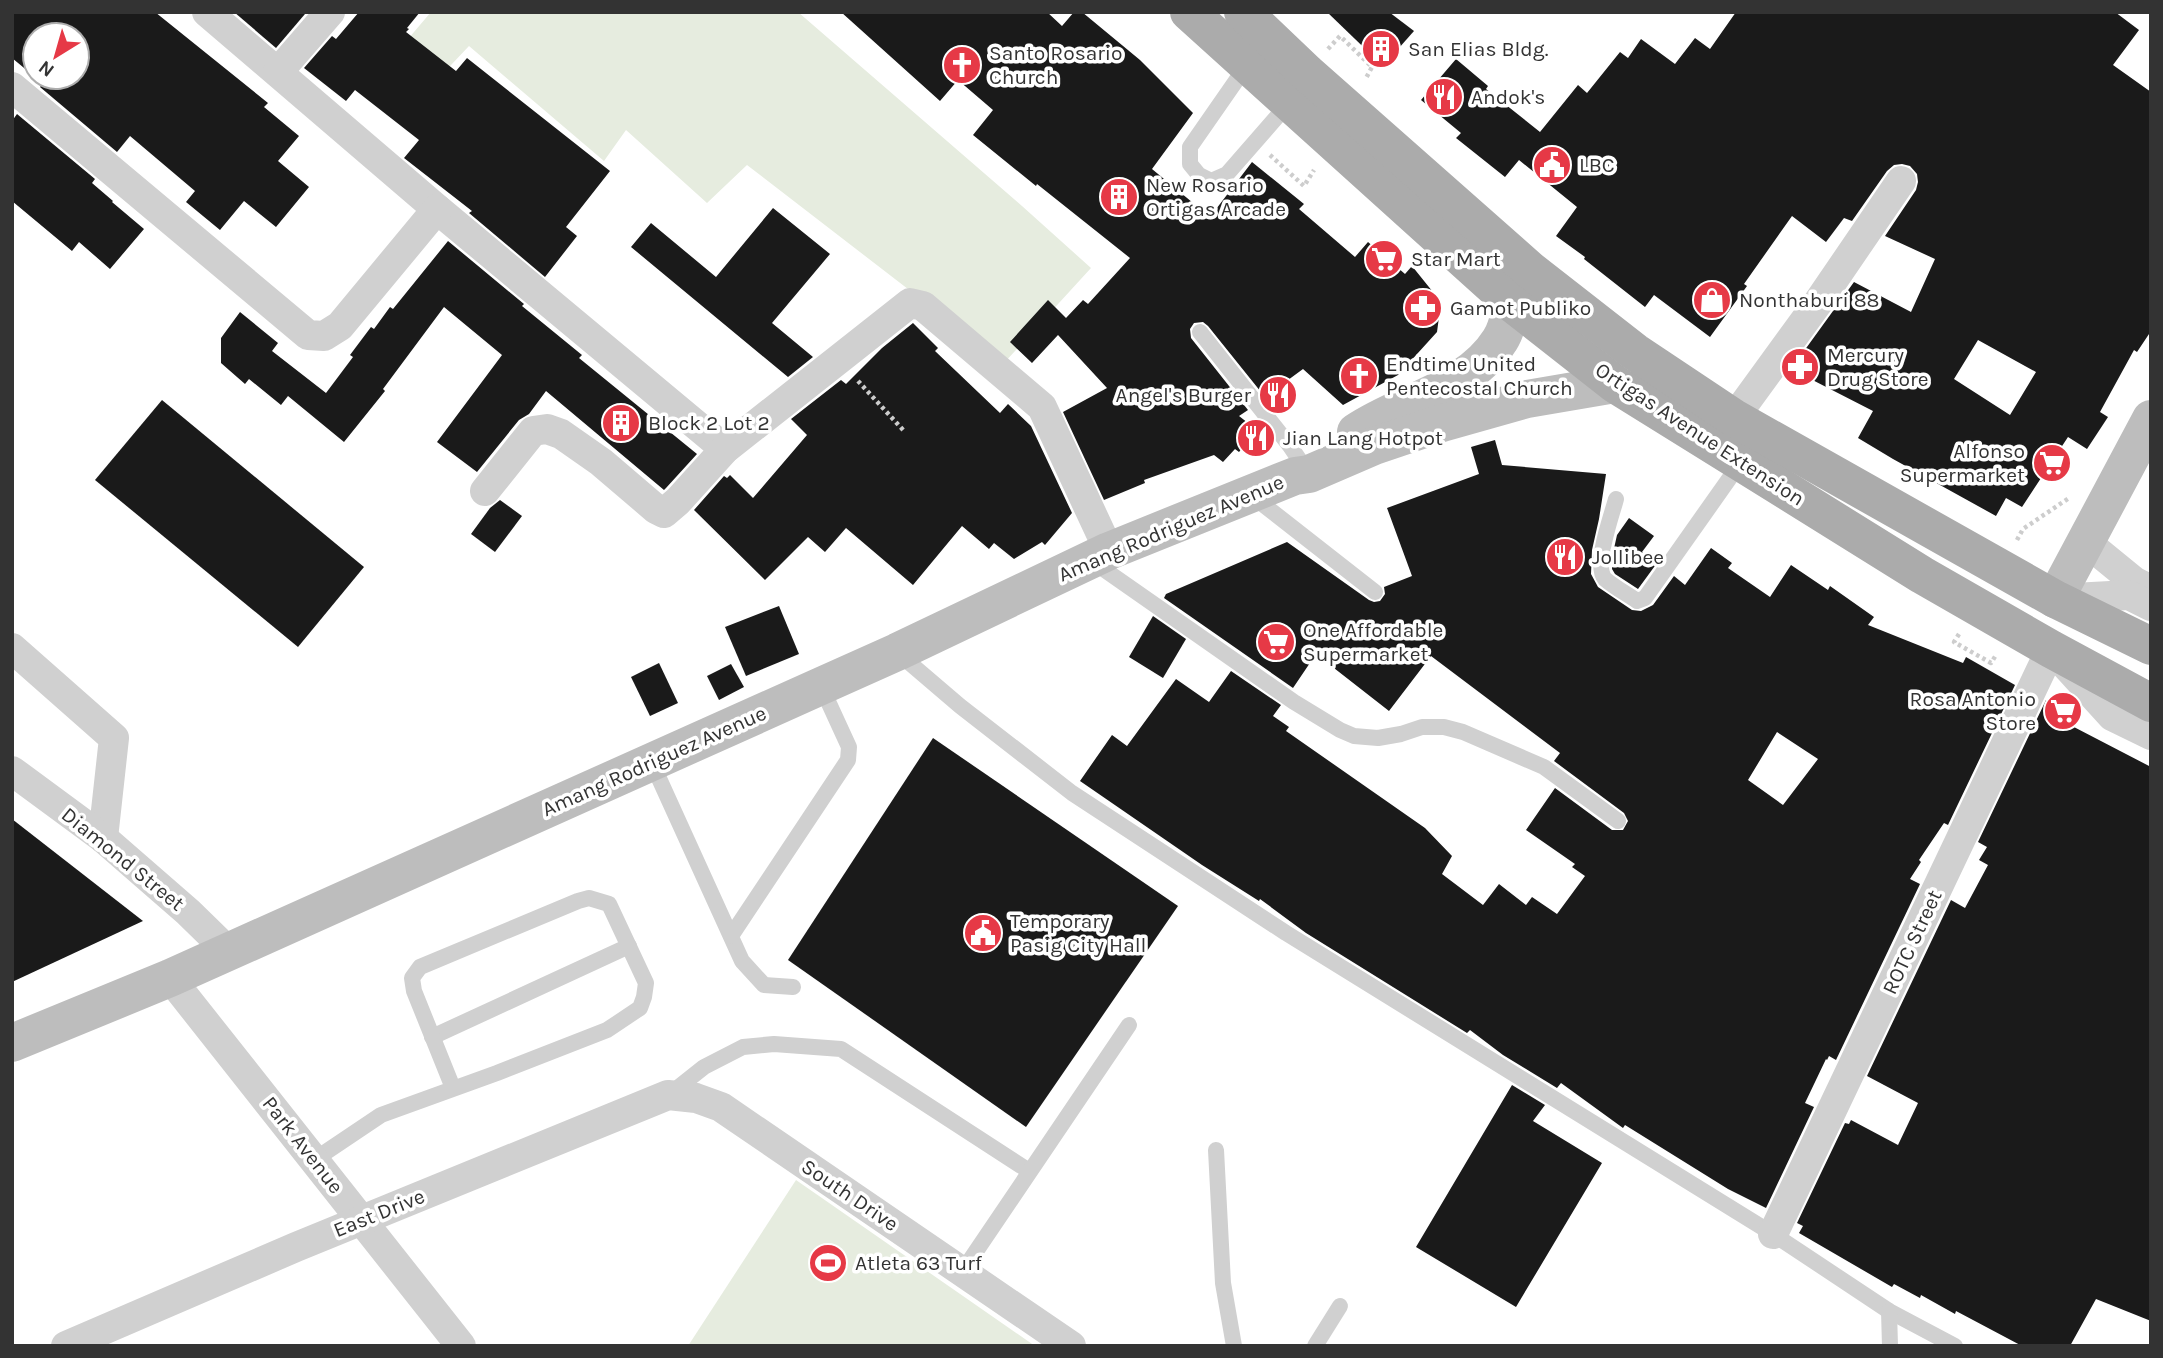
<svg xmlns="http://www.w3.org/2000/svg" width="2163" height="1358" viewBox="0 0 2163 1358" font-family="Karla,sans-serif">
<rect width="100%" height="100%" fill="#fff"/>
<g fill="#e6ecdf">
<polygon points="431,12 798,12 1022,206 1091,268 1004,363 747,165 707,203 626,130 604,161 469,46 417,101 380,72"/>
<polygon points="796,1180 1035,1346 688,1346"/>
</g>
<g fill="#1a1a1a" fill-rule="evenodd">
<polygon points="12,12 155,12 268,103 264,107 299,136 278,161 309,187 276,227 244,201 220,230 186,202 195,191 130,136 117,152 40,87 43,83 36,77 77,77 77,35 35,35 35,77 12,58"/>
<polygon points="234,12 303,12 305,14 276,48"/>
<polygon points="359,12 420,12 407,28 409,29 406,32 456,71 467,58 610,171 566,227 577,236 545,277 469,213 472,211 404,158 419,140 355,90 346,101 304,68 332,36 336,39"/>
<polygon points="841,12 1047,12 1062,26 1074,12 1082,12 1140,60 1193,113 1152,169 1210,217 1252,162 1304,204 1299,209 1355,257 1368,242 1405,274 1412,266 1441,302 1437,332 1398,375 1343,405 1303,369 1265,397 1208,326 1203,322 1194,323 1190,329 1191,338 1248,410 1239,416 1257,430 1239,452 1235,449 1223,462 1214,455 1144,480 1145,483 1104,500 1063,412 1107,388 1058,335 1032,363 1010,342 1048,300 1066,318 1083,300 1088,304 1130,258 1037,184 1036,186 973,135 993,110 958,80 940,101"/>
<polygon points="1327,12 1389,12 1414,31 1383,66"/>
<path d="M1736,12H2115L2139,30L2113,65L2151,92V331L2137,352L2134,350L2100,412L2108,417L2087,449L2068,437L2022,507L2006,498L1996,516L1893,459L1858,438L1873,411L1791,369L1854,282L1911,312L1935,259L1885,236L1916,190L1918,182L1917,174L1910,166L1902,164L1894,165L1887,171L1852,221L1844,218L1826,242L1792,216L1744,284L1747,286L1710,337L1654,295L1645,307L1584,259L1585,257L1556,236L1577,207L1519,160L1505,177L1456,138L1461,133L1421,100L1456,59L1488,86L1486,89L1540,132L1578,85L1587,93L1620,52L1628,58L1641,39L1675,64L1695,38L1710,49ZM1978,340L2036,372L2010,415L1954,379Z"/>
<polygon points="17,114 95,179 92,183 113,201 112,202 144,229 110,269 79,242 72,251 12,201 12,121"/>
<polygon points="773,208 830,254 772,323 813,357 788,377 631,247 651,223 716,277"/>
<polygon points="448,241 524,304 522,306 582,355 579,358 697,454 666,488 664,490 546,391 529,414 519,420 477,472 437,442 502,355 444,307 383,389 385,391 344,442 288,396 281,405 249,379 245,384 221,363 221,338 240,312 278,343 272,351 326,393 353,357 350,355 371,327 374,329 390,307 393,309"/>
<polygon points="913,323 938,348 935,351 1000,413 1008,404 1031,426 1072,513 1045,545 1042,542 1014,559 994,543 989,549 962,526 913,585 846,528 825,552 808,537 765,580 694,510 724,476 727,478 730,475 753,498 807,435 791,419 841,380 846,384 882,348"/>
<polygon points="162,400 364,567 298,647 95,480"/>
<path d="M1495,440L1502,465L1606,474L1599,519L1592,550L1591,574L1598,587L1632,610L1641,611L1653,605L1674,576L1685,585L1711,548L1732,563L1728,568L1770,597L1791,565L1828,590L1830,586L1874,617L1868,625L1963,663L1966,657L2015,685L1948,825L1944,823L1919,860L1921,862L1910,879L1920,884L1836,1060L1829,1056L1827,1060L1826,1059L1805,1103L1814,1107L1766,1208L1728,1189L1625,1125L1623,1128L1561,1083L1557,1088L1503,1055L1470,1030L1467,1033L1306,933L1260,899L1259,901L1202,865L1080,781L1112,735L1127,746L1176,679L1209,702L1231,671L1281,705L1273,716L1289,727L1286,731L1425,828L1452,856L1442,874L1483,905L1499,884L1526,905L1532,897L1557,914L1585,876L1572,867L1575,864L1526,830L1555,788L1612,830H1623L1628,821L1624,813L1554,761L1560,753L1431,656L1389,711L1316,654L1293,688L1164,598L1166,594L1287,542L1369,600L1374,602L1380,601L1385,594L1384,587L1412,576L1387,508L1479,474L1471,447ZM1777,732L1818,759L1783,805L1748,780Z"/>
<polygon points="500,500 522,516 495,552 471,534 490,508"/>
<polygon points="1629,518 1654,536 1642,552 1657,563 1638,589 1615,574 1612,569 1613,553 1617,535"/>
<polygon points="779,606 799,654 746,676 725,627"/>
<polygon points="1153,616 1186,639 1163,678 1129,657"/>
<polygon points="659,663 678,703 650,716 631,677"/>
<polygon points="731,664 744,687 719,700 707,676"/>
<polygon points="2046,700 2077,717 2072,726 2151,767 2151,1321 2096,1299 2070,1346 2022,1346 1956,1311 1955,1314 1921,1295 1920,1298 1894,1284 1892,1287 1799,1233 1803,1226 1797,1223 1845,1123 1849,1124 1851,1120 1898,1145 1918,1103 1867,1076 1951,900 1965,908 1988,865 1979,860 1987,847 1978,842"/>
<polygon points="933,738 1178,906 1026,1127 788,960"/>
<polygon points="12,819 143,921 12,982"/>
<polygon points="1512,1085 1545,1105 1533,1121 1602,1163 1516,1307 1416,1247"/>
</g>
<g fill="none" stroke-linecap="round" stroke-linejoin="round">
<g stroke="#cdcdcd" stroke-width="4.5" stroke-dasharray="3.5 3.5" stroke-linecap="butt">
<polyline points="1328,49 1340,36 1372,67 1365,80"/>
<polyline points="1270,155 1304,186 1314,170"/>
<polyline points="858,381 905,432"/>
<polyline points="2017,540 2023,529 2069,498"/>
<polyline points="1959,634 1954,642 1991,663 1996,655"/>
</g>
<g stroke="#d0d0d0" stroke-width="16">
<polyline points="1247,65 1190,147 1190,164 1199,175 1211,181 1227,174 1289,103"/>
<polyline points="1200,332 1290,446 1309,474"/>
<polyline points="1251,495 1375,592"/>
<path d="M1616,499C1612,515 1593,565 1605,579C1614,587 1627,594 1637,601L1645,598L1741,462"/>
<polyline points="1092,561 1294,702 1340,730 1354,736 1378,738 1401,734 1422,727 1444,727 1463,732 1544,767 1618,821"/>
<polyline points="898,653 960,706 1072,793 1286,933 1773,1234 1889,1311 1955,1346"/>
<polyline points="652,763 742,961 764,985 793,987"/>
<polyline points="731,936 848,760 849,747 821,686"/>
<polyline points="432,1037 629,946"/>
<polyline points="670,1094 704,1067 743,1047 774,1044 841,1049 1029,1171"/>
<polyline points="1216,1150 1223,1283 1234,1346"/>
<polyline points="314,1160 381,1115 497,1073 607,1030 640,1008 644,997 646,983 609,904 589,898 578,901 420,967 412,978 414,991 453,1088"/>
<polyline points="962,1272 1129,1025"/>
<polyline points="1889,1311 1890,1346"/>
<polyline points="1315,1346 1340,1306"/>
</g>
<g stroke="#d0d0d0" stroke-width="30">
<polyline points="207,12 437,209 725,449"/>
<polyline points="278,72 330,12"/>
<polyline points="12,87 308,335 324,336 340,326 437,209"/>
<polyline points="1734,418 1817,304 1901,181"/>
<polyline points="485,491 533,431 547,429 561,434 601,462 656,509 664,513 678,501 725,449 910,303 923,306 1042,407 1109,551"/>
<polyline points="2086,542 2135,582 2151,590"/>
<polyline points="2055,599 2129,595 2151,606"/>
<polyline points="12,648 114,738 103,838"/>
<polyline points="12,771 103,838 188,912 229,952"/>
<polyline points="170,978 461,1346"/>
<polyline points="1773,1234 2051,649 2112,716 2151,735"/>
<polyline points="66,1346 296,1247 668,1095 696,1098 721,1107 1071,1346"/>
</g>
<g stroke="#bdbdbd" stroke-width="38">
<path d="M1356,432C1403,400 1468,391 1500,340C1507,330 1509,315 1513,304"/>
<polyline points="2055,599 2151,419"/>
<polyline points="12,1043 170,978 821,686 897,652 1109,551 1295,476 1309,474 1374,446 1442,423 1527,399 1615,384"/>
</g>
<g stroke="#ababab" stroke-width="38">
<polyline points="1189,12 1513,304 1615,384 1922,575 2051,649 2151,703"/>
<polyline points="1243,12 1307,73 1530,270 1635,352 1734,418 2055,599 2151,646"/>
</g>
</g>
<defs>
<symbol id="building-disc" viewBox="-11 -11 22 22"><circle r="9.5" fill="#e63946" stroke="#fff"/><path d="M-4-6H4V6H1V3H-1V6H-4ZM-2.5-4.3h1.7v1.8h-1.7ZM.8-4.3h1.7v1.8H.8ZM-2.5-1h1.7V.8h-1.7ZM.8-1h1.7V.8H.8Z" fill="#fff"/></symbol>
<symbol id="church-disc" viewBox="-11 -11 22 22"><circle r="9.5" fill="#e63946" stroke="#fff"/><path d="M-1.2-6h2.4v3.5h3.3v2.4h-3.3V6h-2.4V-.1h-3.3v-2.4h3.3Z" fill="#fff"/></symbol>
<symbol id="restaurant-disc" viewBox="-11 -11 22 22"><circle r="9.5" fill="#e63946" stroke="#fff"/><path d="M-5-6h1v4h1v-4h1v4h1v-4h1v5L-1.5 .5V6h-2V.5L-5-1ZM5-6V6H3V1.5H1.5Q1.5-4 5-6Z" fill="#fff"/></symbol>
<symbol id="civic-disc" viewBox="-11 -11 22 22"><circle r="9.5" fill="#e63946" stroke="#fff"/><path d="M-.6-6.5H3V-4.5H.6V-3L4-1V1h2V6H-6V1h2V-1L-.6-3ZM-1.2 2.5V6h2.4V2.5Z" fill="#fff"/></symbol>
<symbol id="supermarket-disc" viewBox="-11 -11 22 22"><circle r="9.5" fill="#e63946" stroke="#fff"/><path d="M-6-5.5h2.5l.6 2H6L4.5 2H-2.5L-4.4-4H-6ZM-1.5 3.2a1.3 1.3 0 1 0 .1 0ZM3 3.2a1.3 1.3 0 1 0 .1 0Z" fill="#fff"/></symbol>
<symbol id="shop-disc" viewBox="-11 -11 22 22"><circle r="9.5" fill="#e63946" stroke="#fff"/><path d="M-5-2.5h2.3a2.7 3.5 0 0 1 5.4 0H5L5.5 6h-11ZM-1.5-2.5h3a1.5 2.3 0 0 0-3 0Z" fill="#fff"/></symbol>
<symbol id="pharmacy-disc" viewBox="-11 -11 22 22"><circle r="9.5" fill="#e63946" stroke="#fff"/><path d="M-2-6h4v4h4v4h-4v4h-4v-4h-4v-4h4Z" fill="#fff"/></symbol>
<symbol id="stadium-disc" viewBox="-11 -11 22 22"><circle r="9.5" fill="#e63946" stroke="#fff"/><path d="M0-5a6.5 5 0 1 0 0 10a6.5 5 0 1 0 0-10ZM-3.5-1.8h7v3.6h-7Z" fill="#fff"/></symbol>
</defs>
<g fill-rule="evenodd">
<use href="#building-disc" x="1359" y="27" width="44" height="44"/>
<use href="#church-disc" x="940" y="43" width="44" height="44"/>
<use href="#restaurant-disc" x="1422" y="75" width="44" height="44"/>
<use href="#civic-disc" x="1530" y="143" width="44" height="44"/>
<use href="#building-disc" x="1097" y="175" width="44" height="44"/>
<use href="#supermarket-disc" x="1362" y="237" width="44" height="44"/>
<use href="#shop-disc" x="1690" y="278" width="44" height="44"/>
<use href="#pharmacy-disc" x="1401" y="286" width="44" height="44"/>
<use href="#pharmacy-disc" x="1778" y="345" width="44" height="44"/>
<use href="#church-disc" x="1337" y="354" width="44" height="44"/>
<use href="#restaurant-disc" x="1256" y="373" width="44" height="44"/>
<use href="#building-disc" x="599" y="401" width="44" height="44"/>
<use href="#restaurant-disc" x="1234" y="416" width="44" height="44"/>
<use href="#supermarket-disc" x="2030" y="441" width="44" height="44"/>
<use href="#restaurant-disc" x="1543" y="535" width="44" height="44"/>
<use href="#supermarket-disc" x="1254" y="620" width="44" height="44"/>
<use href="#supermarket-disc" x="2041" y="689" width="44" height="44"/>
<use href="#civic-disc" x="961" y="911" width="44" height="44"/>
<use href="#stadium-disc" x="806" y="1241" width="44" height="44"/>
</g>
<g text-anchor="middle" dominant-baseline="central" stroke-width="7" stroke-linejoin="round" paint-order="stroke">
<g font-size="21" fill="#333" stroke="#fff" text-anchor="start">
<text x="1408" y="49">San Elias Bldg.</text>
<text x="989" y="53">Santo Rosario<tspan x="989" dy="24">Church</tspan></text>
<text x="1471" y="97">Andok's</text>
<text x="1579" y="165">LBC</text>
<text x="1146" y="185">New Rosario<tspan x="1146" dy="24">Ortigas Arcade</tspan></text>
<text x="1411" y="259">Star Mart</text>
<text x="1739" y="300">Nonthaburi 88</text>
<text x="1450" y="308">Gamot Publiko</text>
<text x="1827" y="355">Mercury<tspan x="1827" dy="24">Drug Store</tspan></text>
<text x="1386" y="364">Endtime United<tspan x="1386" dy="24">Pentecostal Church</tspan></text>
<text x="1251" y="395" text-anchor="end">Angel's Burger</text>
<text x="648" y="423">Block 2 Lot 2</text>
<text x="1283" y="438">Jian Lang Hotpot</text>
<text x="2025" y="451" text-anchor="end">Alfonso<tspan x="2025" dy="24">Supermarket</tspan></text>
<text x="1592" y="557">Jollibee</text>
<text x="1303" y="630">One Affordable<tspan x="1303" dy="24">Supermarket</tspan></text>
<text x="2036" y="699" text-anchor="end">Rosa Antonio<tspan x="2036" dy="24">Store</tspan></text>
<text x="1010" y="921">Temporary<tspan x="1010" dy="24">Pasig City Hall</tspan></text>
<text x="855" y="1263">Atleta 63 Turf</text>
</g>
<g font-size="21" fill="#333" stroke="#fff">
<text transform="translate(1700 434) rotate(33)">Ortigas Avenue Extension</text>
<text transform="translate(1171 528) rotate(-23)">Amang Rodriguez Avenue</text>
<text transform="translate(654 761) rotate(-24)">Amang Rodriguez Avenue</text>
<text transform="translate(123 859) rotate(39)">Diamond Street</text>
<text transform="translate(1912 942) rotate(-65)">ROTC Street</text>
<text transform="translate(303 1145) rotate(52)">Park Avenue</text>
<text transform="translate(850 1195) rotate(34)">South Drive</text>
<text transform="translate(379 1213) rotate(-22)">East Drive</text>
</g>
</g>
<rect width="2163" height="1358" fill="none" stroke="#333333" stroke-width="28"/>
<g transform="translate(56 56) rotate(217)"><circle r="33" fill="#ffffff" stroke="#adadad" stroke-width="2"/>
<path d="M0-5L12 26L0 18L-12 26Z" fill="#e63946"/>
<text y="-10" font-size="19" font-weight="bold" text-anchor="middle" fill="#333333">N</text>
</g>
</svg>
